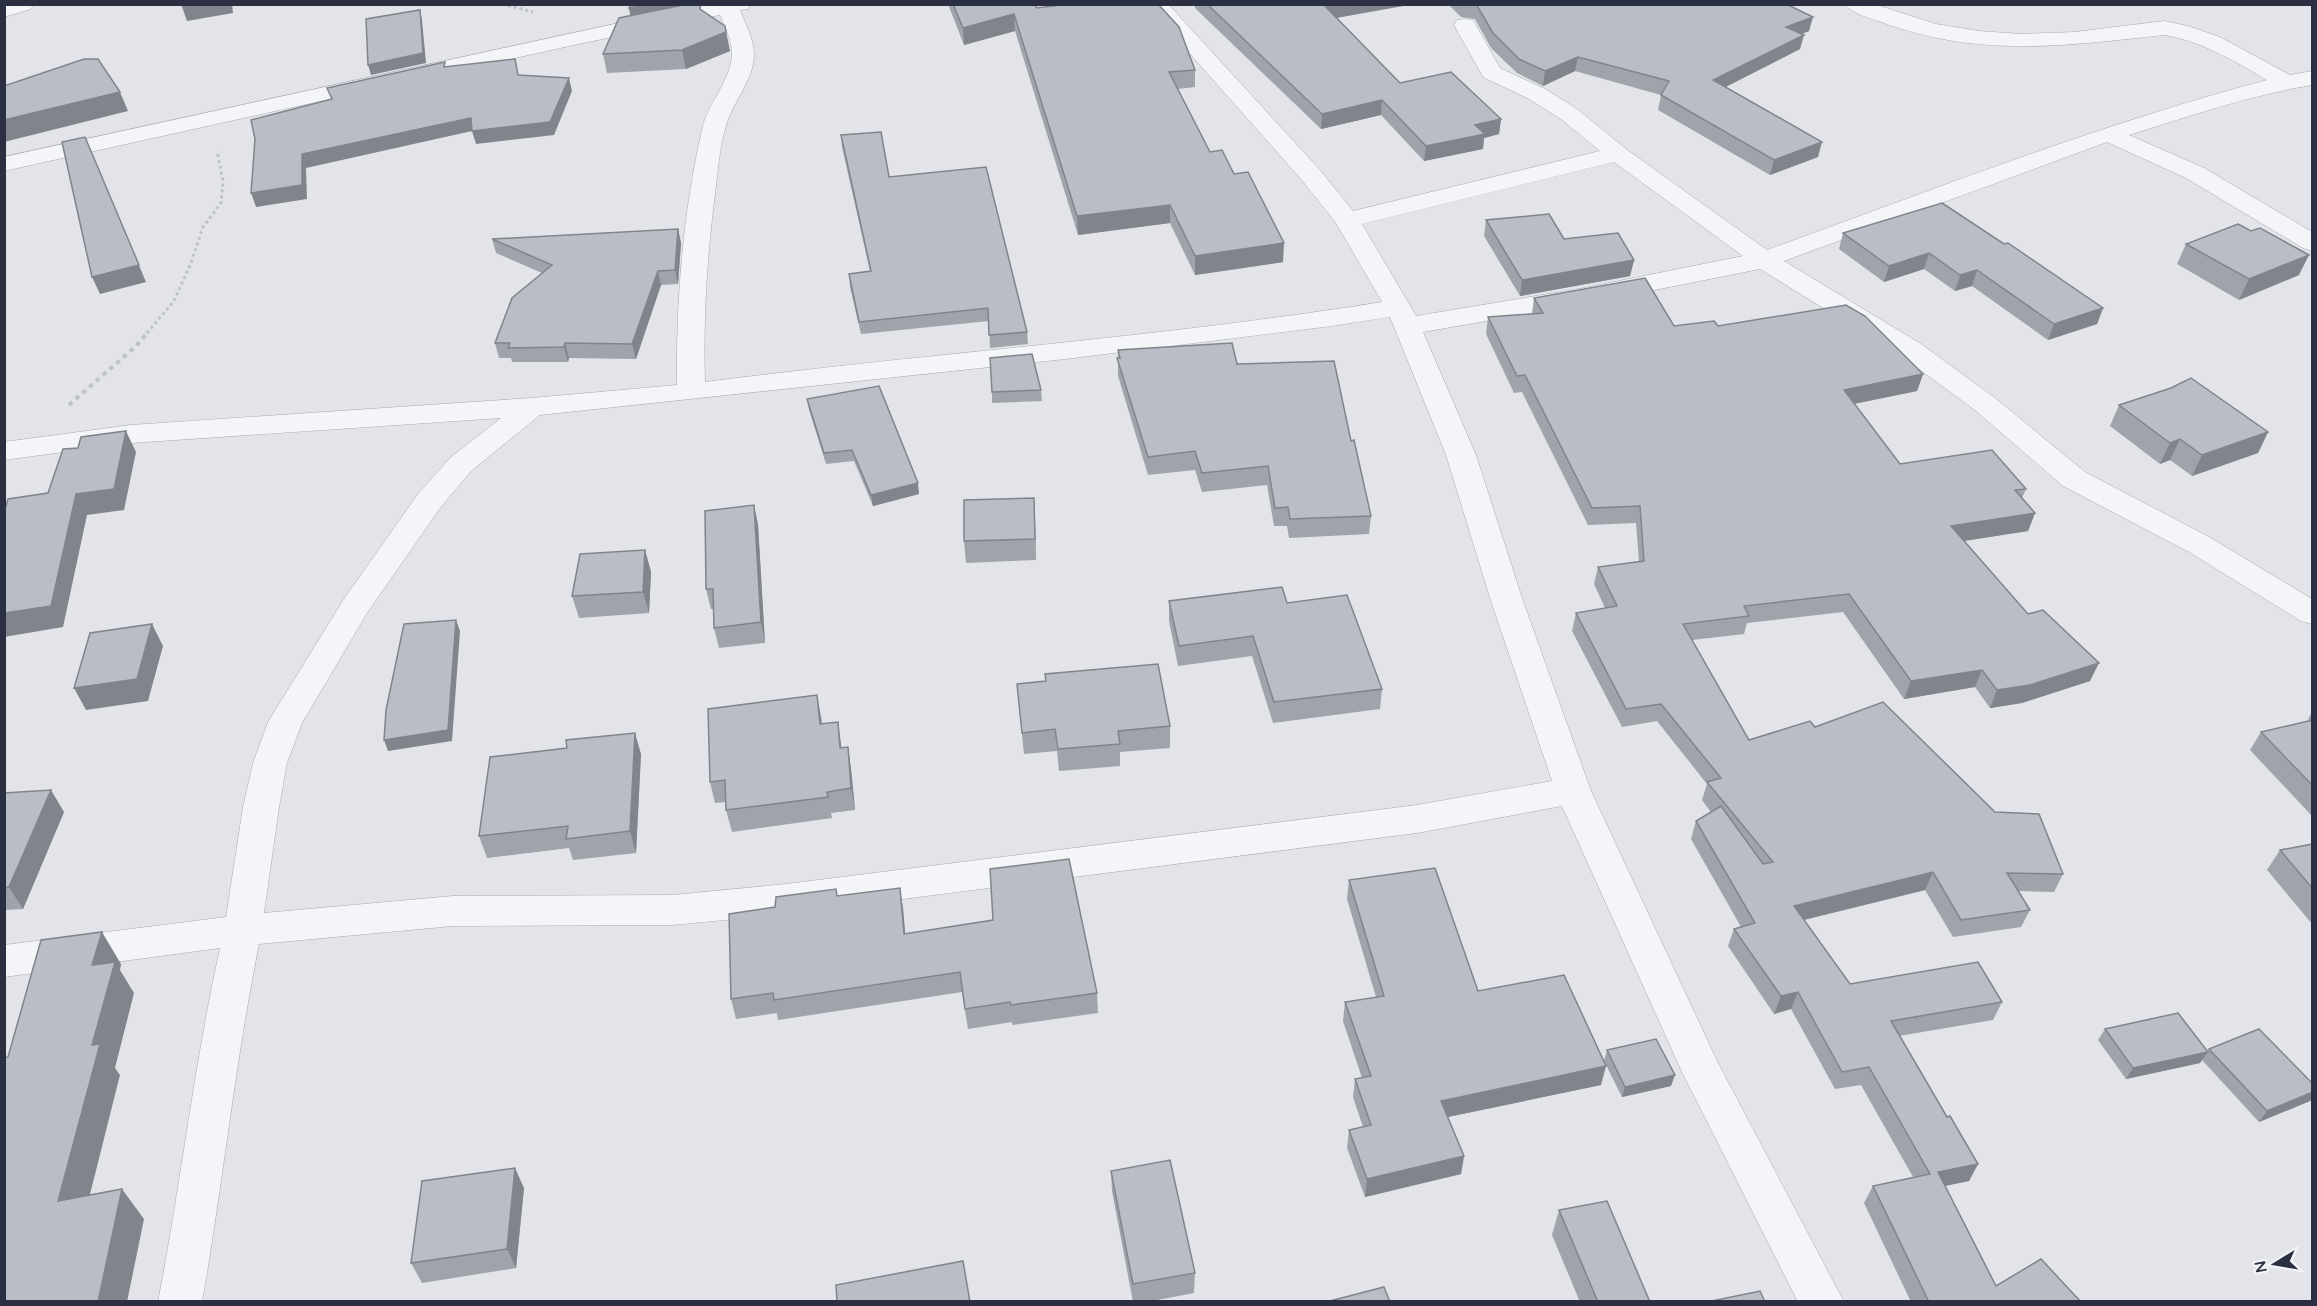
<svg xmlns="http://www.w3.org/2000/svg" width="2317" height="1306" viewBox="0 0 2317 1306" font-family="Quicksand,sans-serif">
<rect width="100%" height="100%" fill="#e2e4e9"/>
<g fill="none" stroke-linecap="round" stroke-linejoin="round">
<defs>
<g id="minor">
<polygon points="4,4 33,4 31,9 4,17"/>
<path d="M706,4H750L748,9L740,10C745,23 754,40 754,54C754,80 733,101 726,126C719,148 718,172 715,194C707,257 703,318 705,382C930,353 1158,338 1382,302L1336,223L1301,179L1146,4H1168L1319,169L1353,211L1600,151L1561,119L1529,99L1483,77L1454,25L1457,20L1465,19L1473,20L1500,68L1545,89L1577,109L1626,149L1767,250C1933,190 2097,125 2267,80C2234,61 2202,41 2164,35C2064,46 1979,58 1881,22C1870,18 1852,14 1845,4H1874L1936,24L1979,31L2021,34L2075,32L2164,21L2188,26L2220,37L2290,75L2312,71V85C2250,95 2190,116 2129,135L2204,168L2312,232V251L2303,248L2186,178L2107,142L1784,261L1921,344L1995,398L2085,472L2211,538L2312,599V624L2301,621L2189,552L2063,486L1975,410L1901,356L1760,269L1584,304L1423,332L1476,455L1523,601L1591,791L1718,1063L1844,1302H1798L1682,1072L1562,806L1417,833L786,914L673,925L453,926L259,944C235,1062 223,1183 202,1302H158C181,1184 194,1065 220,948L4,977V945L226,917L243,807L253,763L268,722L344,599L418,494L451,457L501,418L131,443L4,460V442L131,425L532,398L677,385C676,299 683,213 702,130C707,103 731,82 732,54C732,41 725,26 720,15L583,43L4,171V157ZM1614,162L1743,256L1584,288L1416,316L1362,224ZM1390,317L1446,455L1491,601L1552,781L1417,805L786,884L673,895L453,896L264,913L279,807L287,763L302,723L367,613L440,508L471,471L540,415L1065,359L1332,326Z"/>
</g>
</defs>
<use href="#minor" stroke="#a7aab3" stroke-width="1"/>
<g stroke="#bfc2c8" stroke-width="3" stroke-dasharray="3 3" stroke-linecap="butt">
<polyline points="441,4 499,4"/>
<polyline points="502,4 533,12"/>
<polyline points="147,333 174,301 191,263 203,227 221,203 223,181 217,151"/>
</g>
<polyline stroke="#bfc2c8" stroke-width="4" stroke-dasharray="4.5 4.5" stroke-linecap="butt" points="69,405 135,347 148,332"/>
<use href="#minor" fill="#f4f5f8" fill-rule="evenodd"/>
</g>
<g fill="#9fa3aa">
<polygon points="700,4 701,9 730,51 686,69 607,73 603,54 631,16 629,8"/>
<polygon points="948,4 1034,4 1037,8 1195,70 1195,87 1178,89 1210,152 1234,174 1283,262 1195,275 1170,223 1078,235 1015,31 964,45"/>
<polygon points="1195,4 1414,4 1336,18 1400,83 1501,119 1499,134 1484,138 1483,149 1424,161 1381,115 1321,129 1195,8"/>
<polygon points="1448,4 1786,4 1809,31 1802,34 1800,49 1725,87 1818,157 1770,175 1658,110 1661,95 1575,71 1543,86 1517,73 1491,48 1475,19 1461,17"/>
<polygon points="841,135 889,177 1027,332 1028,344 990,348 989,321 861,334 850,287 849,274 870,271 842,147"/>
<polygon points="1486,220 1564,239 1634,260 1630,276 1520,296 1484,236"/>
<polygon points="678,229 681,243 678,284 661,285 636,359 569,358 568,362 512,362 511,358 499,358 495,343 542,273 496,253 492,239"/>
<polygon points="1843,233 2004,244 2103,308 2097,324 2048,340 1972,286 1955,291 1924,269 1884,282 1839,249"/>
<polygon points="2186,244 2299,275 2239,300 2177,264"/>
<polygon points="1534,298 1674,326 1718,326 1923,374 1917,391 1854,404 1900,464 2026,489 2022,498 2035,513 2028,531 1964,541 2028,614 2090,681 2022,703 1990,708 1975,687 1904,699 1843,612 1747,623 1744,634 1692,640 1749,740 1815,727 1995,812 2063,874 2054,892 2018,891 2030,910 2021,927 1953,937 1925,890 1804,920 1850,984 2002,1002 1993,1020 1899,1036 1947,1117 1978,1164 1969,1181 1945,1186 1996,1286 2081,1302 1911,1302 1864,1203 1873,1186 1913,1177 1861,1085 1835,1089 1791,1009 1774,1014 1728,946 1734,929 1741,927 1691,839 1696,821 1711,812 1702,800 1707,784 1657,721 1622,727 1572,631 1576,613 1605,608 1594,584 1598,567 1639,562 1636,523 1588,525 1522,392 1514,393 1486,334 1488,317 1532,314"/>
<polygon points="1118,350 1237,364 1351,441 1371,516 1369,534 1289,538 1287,526 1274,526 1267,485 1202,492 1195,470 1148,475 1118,376"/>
<polygon points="1041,390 1042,401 992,403 992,392"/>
<polygon points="807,399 919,494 873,506 854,461 826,464 809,410"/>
<polygon points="2119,405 2268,432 2258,453 2192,476 2170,460 2160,464 2110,426"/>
<polygon points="1034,498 1036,560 966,563 964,541"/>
<polygon points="754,505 758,525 765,643 719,648 714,628 714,609 711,609 706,589"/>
<polygon points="645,550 651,572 649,613 579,618 572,596"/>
<polygon points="1169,601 1382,689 1380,709 1273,723 1252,656 1178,666 1169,621"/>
<polygon points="1017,684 1170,726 1170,748 1120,752 1120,766 1059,771 1057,751 1024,754"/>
<polygon points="2313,711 2313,817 2250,750 2261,732 2310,721 2308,719"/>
<polygon points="821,717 822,724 842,748 848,747 851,769 855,810 831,813 832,818 732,832 726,810 726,802 715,803 710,782"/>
<polygon points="641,754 636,853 573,860 569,848 487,858 479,836"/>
<polygon points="4,793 64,812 23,909 4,910"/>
<polygon points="2313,842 2313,925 2267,870 2280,850 2311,844"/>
<polygon points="1349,880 1478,991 1601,1085 1448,1117 1464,1156 1461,1174 1365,1197 1347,1148 1349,1130 1363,1127 1353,1097 1355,1079 1362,1078 1343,1021 1345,1002 1376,997 1347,899"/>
<polygon points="838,896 903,908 905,934 1097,993 1098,1013 1012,1025 1012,1022 968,1029 962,992 778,1020 777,1013 736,1019 731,999 775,907"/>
<polygon points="2105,1029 2207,1051 2209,1049 2313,1084 2313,1097 2310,1101 2259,1122 2202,1060 2200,1063 2126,1079 2098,1040"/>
<polygon points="1607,1050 1671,1086 1622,1097 1604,1061"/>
<polygon points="1111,1171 1195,1273 1194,1293 1147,1302 1133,1302 1112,1191"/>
<polygon points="524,1188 516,1268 422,1283 411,1263"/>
<polygon points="1559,1210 1650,1302 1580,1302 1552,1235"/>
</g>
<g fill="#82848b">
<polygon points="181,4 232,4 233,13 187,21"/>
<polygon points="647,4 693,4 631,18 629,8"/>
<polygon points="1331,4 1414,4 1324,20 1325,6"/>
<polygon points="420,10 422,20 426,63 371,75 368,65"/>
<polygon points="1014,14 1015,31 964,45 963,28"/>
<polygon points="1813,17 1809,31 1782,42 1786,27"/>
<polygon points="725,26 730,51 686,69 682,50"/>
<polygon points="1804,35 1800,49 1710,95 1713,80"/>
<polygon points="1578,57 1575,71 1543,86 1545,71"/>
<polygon points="569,78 572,91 554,135 476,144 472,131 306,168 307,199 256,207 251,193 302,154"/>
<polygon points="120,92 128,111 4,142 4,120"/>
<polygon points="1382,100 1381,115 1321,129 1322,114"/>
<polygon points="1501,119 1499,134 1484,138 1483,149 1424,161 1426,146 1475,125"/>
<polygon points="1822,142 1818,157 1770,175 1774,160"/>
<polygon points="92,154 146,282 100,294 92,277"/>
<polygon points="1170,205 1170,223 1078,235 1077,216"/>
<polygon points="678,229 681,243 678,284 675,270"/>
<polygon points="1284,243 1283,262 1195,275 1195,256"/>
<polygon points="1929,253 1924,269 1884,282 1889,266"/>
<polygon points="2309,255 2299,275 2239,300 2249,279"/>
<polygon points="1634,260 1630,276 1520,296 1522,280"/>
<polygon points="1977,270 1972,286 1955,291 1960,275"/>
<polygon points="658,271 661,285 636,359 632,344"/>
<polygon points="2103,308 2097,324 2048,340 2054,324"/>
<polygon points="565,343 569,358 568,362 564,347"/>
<polygon points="1923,374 1917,391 1838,407 1844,390"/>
<polygon points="126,431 136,452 124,510 87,515 63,627 4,637 4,613 76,494"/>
<polygon points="2268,432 2258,453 2192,476 2202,455"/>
<polygon points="2180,439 2170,460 2160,464 2170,443"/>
<polygon points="918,483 919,494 873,506 871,495"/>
<polygon points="1034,498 1035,519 1036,560 1035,539"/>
<polygon points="754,505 758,525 765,643 761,622"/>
<polygon points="2035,513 2028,531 1944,544 1951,526"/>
<polygon points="645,550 651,572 649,613 643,592"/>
<polygon points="456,620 460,631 452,741 388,751 384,740"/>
<polygon points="152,624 163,646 148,701 86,710 74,688"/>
<polygon points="2099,663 2090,681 2022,703 1990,708 1997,690"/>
<polygon points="1982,670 1975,687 1904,699 1911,681"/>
<polygon points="817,695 821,717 824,746 820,724"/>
<polygon points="838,722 841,744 844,770 840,748"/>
<polygon points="635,733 641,754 636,853 630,831"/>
<polygon points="848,747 851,769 855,810 851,788"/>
<polygon points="51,790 64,812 23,909 9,887"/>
<polygon points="1933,872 1925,890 1787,924 1794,906"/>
<polygon points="900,888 903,908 907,954 904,934"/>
<polygon points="102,932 121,964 120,970 134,993 115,1068 120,1075 81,1230 58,1201 92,965"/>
<polygon points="1798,992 1791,1009 1774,1014 1781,996"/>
<polygon points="2208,1052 2200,1063 2126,1079 2133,1068"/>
<polygon points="1606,1066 1601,1085 1438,1119 1441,1101"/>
<polygon points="1675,1075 1671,1086 1622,1097 1625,1087"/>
<polygon points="2313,1092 2313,1097 2310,1101 2259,1122 2267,1111"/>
<polygon points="1464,1156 1461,1174 1365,1197 1367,1179"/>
<polygon points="1978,1164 1969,1181 1929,1189 1938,1172"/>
<polygon points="515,1168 524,1188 516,1268 507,1249"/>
<polygon points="122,1189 144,1219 127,1302 98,1302"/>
</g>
<g fill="#b9bdc6" stroke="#82848b" stroke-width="1.5">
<polygon points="631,4 647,4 629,8"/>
<polygon points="688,4 700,4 700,9 725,26 726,32 682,50 603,54 619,18"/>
<polygon points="953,4 1034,4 1037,8 1069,4 1158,4 1179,27 1195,70 1169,72 1210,152 1222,150 1234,174 1248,172 1284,243 1195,256 1170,205 1077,216 1014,14 963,28"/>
<polygon points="1207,4 1331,4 1325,6 1400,83 1451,72 1501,119 1475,125 1485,134 1426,146 1382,100 1322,114"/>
<polygon points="1476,4 1786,4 1813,17 1786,27 1804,35 1713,80 1822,142 1774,160 1661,95 1669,81 1578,57 1545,71 1519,59 1493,33"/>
<polygon points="420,10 423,53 368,65 366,19"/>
<polygon points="84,59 98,59 120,92 4,120 4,86"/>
<polygon points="515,59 518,75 569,78 550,122 472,131 471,118 302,154 302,185 251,193 255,139 251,120 332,99 327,88 445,62 444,67"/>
<polygon points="881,132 889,177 986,167 1027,332 989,335 988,308 859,322 849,274 871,271 841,135"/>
<polygon points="85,137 139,265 92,277 62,142"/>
<polygon points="1942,203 2004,244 2008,243 2103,308 2054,324 1977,270 1960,275 1929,253 1889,266 1843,233"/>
<polygon points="1549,214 1564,239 1618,233 1634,260 1522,280 1486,220"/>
<polygon points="2238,224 2251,231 2260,228 2309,255 2249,279 2186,244"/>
<polygon points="678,229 675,270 658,271 632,344 565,343 564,347 508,348 510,343 495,343 512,298 552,265 492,239"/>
<polygon points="1645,278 1674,326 1714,321 1718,326 1846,305 1865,316 1923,374 1844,390 1900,464 1992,450 2026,489 2015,490 2035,513 1951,526 2028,614 2043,610 2099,663 2030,685 1997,690 1982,670 1911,681 1849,594 1744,606 1749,616 1683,624 1749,740 1810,721 1815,727 1883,702 1995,812 2039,814 2063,874 2007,873 2030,910 1961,920 1933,872 1794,906 1850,984 1978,962 2002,1002 1891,1021 1947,1117 1950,1116 1978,1164 1938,1172 1996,1286 2041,1259 2081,1302 1929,1302 1928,1300 1873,1186 1930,1174 1869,1067 1842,1072 1798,992 1781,996 1734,929 1755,923 1696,821 1721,806 1763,864 1773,862 1707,782 1721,778 1661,704 1626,709 1576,613 1617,606 1598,567 1644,561 1640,506 1592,508 1525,375 1517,376 1488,317 1543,313 1534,298"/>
<polygon points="1232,343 1237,364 1334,361 1351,441 1354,440 1371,516 1290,519 1288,507 1275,508 1268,466 1202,473 1195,451 1148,457 1117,358 1120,358 1118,350"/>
<polygon points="1032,354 1041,390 992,392 990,358"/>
<polygon points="2191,378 2268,432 2202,455 2180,439 2170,443 2119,405 2171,388"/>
<polygon points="879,386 918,483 871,495 852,450 824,453 807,399"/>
<polygon points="126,431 114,489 76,494 51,606 4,613 4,513 8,499 48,493 63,449 78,448 81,437"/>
<polygon points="1034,498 1035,539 964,541 964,500"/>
<polygon points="754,505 761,622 714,628 713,589 706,589 705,511"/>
<polygon points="645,550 643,592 572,596 580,554"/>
<polygon points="1282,587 1287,603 1347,595 1382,689 1274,702 1253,636 1179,646 1169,601"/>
<polygon points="456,620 448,730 384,740 386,710 404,624"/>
<polygon points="152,624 137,679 74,688 90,633"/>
<polygon points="1158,664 1170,726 1118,731 1120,744 1058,749 1055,729 1022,733 1017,684 1046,681 1045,674"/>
<polygon points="817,695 820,724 838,722 840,748 848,747 851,788 827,792 828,797 726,810 725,780 710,782 708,709"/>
<polygon points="2313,720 2313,786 2261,732"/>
<polygon points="635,733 630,831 566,839 568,826 479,836 490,757 567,748 566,740"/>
<polygon points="51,790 9,887 4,888 4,793"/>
<polygon points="2313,844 2313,889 2280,850"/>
<polygon points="1069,859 1097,993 1011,1005 1010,1002 965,1009 960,972 774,1000 773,993 731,999 729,914 775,907 776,897 836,889 837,896 900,888 904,934 993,920 990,869"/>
<polygon points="1435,868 1478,991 1564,975 1606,1066 1441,1101 1464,1156 1367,1179 1349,1130 1371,1125 1355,1079 1371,1076 1345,1002 1384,996 1349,880"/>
<polygon points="102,932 92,965 115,962 92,1045 100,1044 58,1201 122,1189 98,1302 4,1302 4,1058 8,1057 41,940"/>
<polygon points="2178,1013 2208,1052 2133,1068 2105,1029"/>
<polygon points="2259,1029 2313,1084 2313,1092 2267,1111 2209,1049"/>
<polygon points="1656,1039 1675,1075 1625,1087 1607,1050"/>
<polygon points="1170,1160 1195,1273 1133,1284 1111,1171"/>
<polygon points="515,1168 507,1249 411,1263 422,1181"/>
<polygon points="1607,1201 1650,1302 1598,1302 1559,1210"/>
<polygon points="963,1261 970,1302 837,1302 836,1285"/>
<polygon points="1384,1287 1390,1302 1326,1302"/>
<polygon points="1760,1291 1765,1302 1707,1302"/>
</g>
<rect width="2317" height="1306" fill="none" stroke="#2a3041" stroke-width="12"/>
<g transform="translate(2275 1264) rotate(259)" stroke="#f1f3f7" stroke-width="4.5" paint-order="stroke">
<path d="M0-4.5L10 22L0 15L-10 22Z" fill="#2a3041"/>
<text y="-9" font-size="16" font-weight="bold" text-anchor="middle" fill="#2a3041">N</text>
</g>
</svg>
